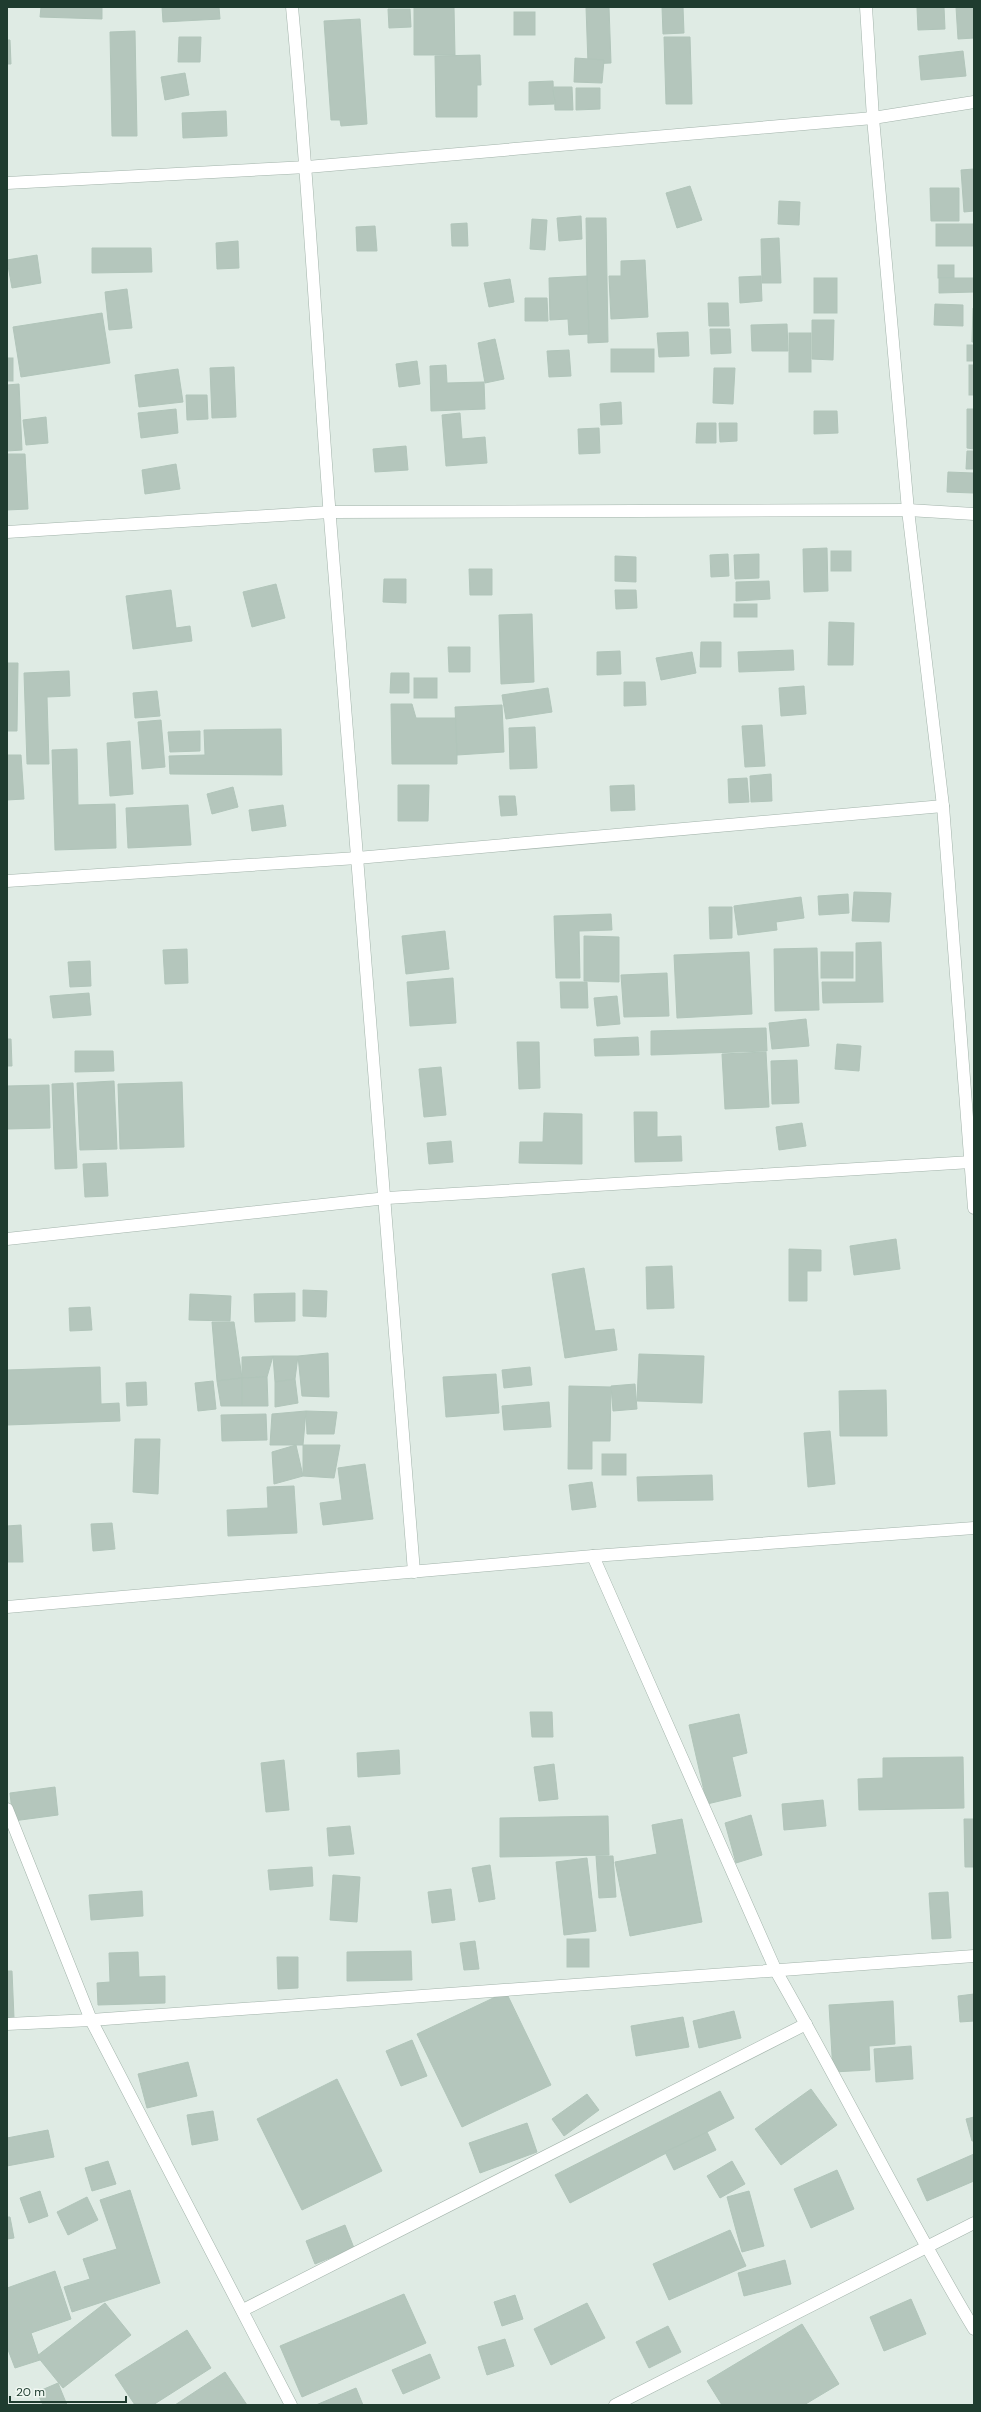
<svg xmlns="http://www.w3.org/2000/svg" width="981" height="2412" viewBox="0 0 981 2412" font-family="'DM Sans',sans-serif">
<rect width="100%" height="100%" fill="#dfebe4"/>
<g fill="#b4c6bc" stroke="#b1c5ba">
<polygon points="41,7 102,7 102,19 40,17"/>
<polygon points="162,7 219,7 220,19 163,22"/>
<polygon points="414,7 454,7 455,55 414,55"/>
<polygon points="586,7 609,7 611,63 588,64"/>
<polygon points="662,7 683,7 684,33 663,34"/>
<polygon points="944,7 945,29 918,30 917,8"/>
<polygon points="956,7 974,7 974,38 958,39"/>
<polygon points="388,9 410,9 411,27 389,28"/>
<rect x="514" y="12" width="21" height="23"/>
<polygon points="360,19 367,124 341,126 340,120 331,120 324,21"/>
<polygon points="135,31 137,136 112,136 110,32"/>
<polygon points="179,37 201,37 200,62 178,62"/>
<polygon points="664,37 690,37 692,104 666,104"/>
<polygon points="7,40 10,40 11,64 7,64"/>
<polygon points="963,51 966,76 921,80 919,56"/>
<polygon points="480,55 481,85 477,85 477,117 436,117 435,56"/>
<polygon points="575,58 604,60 602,83 574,82"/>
<polygon points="185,73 189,95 165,100 161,77"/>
<polygon points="553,81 554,104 529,105 529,82"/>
<polygon points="554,87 572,87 573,110 555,110"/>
<polygon points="576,88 600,88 600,109 576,110"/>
<polygon points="226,111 227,136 183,138 182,113"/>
<polygon points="974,169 974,211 964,212 961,170"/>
<polygon points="690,186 702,220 677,228 666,193"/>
<polygon points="930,188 959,188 959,221 931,221"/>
<polygon points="779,201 800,202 799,225 778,224"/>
<polygon points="581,216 582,239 559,241 557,218"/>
<polygon points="586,218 606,218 608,342 588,343"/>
<polygon points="532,219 547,220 545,250 530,249"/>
<polygon points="467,223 468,246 452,246 451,224"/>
<rect x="936" y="224" width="38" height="22"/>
<polygon points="375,226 377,251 357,251 356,227"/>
<polygon points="779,238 781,283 762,283 761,239"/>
<polygon points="238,241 239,268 217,269 216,243"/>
<polygon points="92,248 151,248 152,272 92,273"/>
<polygon points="37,255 41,283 12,288 7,260"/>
<polygon points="645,260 648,317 611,319 609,276 621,276 621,261"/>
<rect x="938" y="265" width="16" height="13"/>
<polygon points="587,276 589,334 569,335 568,319 550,320 549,278"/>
<polygon points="761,276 762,301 740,303 739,277"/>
<rect x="814" y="278" width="23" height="35"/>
<polygon points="939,278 974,278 974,292 939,293"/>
<polygon points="510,279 514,302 489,307 484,283"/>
<polygon points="127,289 132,328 109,330 105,292"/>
<polygon points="525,298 547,298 548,321 525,321"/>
<polygon points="708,303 728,303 729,326 709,326"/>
<polygon points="935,304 963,305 963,326 934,325"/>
<polygon points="973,308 974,308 974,342 972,342"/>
<polygon points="102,313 110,363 21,377 13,327"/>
<polygon points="812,320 834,320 833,360 812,359"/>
<polygon points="787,324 788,351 752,351 751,325"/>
<polygon points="710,329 730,329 731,353 711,354"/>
<polygon points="688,332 689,356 659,357 657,333"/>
<rect x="789" y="333" width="22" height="39"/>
<polygon points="495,339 504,379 485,383 478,343"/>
<rect x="967" y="345" width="7" height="16"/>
<rect x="611" y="349" width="43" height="23"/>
<polygon points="569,350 571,376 549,377 547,351"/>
<rect x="7" y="358" width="6" height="23"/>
<polygon points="417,361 420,384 399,387 396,364"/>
<polygon points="446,365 447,383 484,382 485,409 431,411 430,366"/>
<rect x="969" y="365" width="5" height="30"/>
<polygon points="234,367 236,417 212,418 210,368"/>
<polygon points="714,368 735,368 733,404 713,403"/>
<polygon points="178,369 183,402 139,407 135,375"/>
<polygon points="19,384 22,450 7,451 7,385"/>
<polygon points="186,395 207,395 208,419 187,420"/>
<polygon points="621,402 622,424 601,425 600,404"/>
<polygon points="176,409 178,433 141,438 138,413"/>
<polygon points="967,409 974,409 974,449 967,448"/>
<polygon points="814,411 837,411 838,433 814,434"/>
<polygon points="460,413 462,439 485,437 487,463 446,466 442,415"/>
<polygon points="46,417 48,443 26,445 23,420"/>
<polygon points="697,423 716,423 716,443 696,443"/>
<polygon points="719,423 737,423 737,441 720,442"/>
<polygon points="599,428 600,453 579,454 578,429"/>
<polygon points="406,446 408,470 375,472 373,449"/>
<polygon points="967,451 974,451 974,469 966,469"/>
<polygon points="7,454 25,454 28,509 7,510"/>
<polygon points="176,464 180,489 145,494 142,470"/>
<polygon points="948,472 973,473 973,493 947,492"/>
<polygon points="827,548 828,591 804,592 803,549"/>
<rect x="831" y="551" width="20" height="20"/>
<polygon points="728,554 729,576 711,577 710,555"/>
<polygon points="759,554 759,578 735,579 734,555"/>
<polygon points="615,556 636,557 636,582 615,581"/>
<polygon points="469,569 492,569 492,595 470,595"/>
<polygon points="384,579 406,579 406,603 383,602"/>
<polygon points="769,581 770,599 736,601 736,582"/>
<polygon points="276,584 285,618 252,627 243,592"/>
<polygon points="171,590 176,628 190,626 192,641 133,649 126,596"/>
<polygon points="615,590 636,590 637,608 616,609"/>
<rect x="734" y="604" width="23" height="13"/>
<polygon points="532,614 534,682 501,684 499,615"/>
<polygon points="829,622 854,623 853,665 828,665"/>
<polygon points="701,642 721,642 721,667 700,667"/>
<polygon points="448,647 470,647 470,672 449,672"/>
<polygon points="793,650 794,670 739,672 738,652"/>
<polygon points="620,651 621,674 597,675 597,652"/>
<polygon points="692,652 696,673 661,680 656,658"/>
<polygon points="7,663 18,663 17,731 7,731"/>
<polygon points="69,671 70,696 47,697 49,764 27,764 24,673"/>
<polygon points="391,673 409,673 409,693 390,693"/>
<rect x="414" y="678" width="23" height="20"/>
<polygon points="624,682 645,682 646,705 624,706"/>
<polygon points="804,686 806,714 781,716 779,688"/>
<polygon points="548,688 552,712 506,719 502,695"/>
<polygon points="157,691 160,716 135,718 133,693"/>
<polygon points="391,704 412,704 416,718 457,718 457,764 392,764"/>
<polygon points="502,705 504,752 457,755 455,707"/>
<polygon points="161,720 165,767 142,769 138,722"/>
<polygon points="762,725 765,766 745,767 742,726"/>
<polygon points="535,727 537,768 510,769 509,728"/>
<polygon points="281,729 282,775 170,774 169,756 205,755 204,730"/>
<polygon points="200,731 200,751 170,752 168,732"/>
<polygon points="130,741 133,794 110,796 107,743"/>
<polygon points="77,749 78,805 115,804 116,848 55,850 52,750"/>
<polygon points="7,755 21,755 24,799 7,800"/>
<polygon points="771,774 772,801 751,802 750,776"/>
<polygon points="747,778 749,802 729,803 728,779"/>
<polygon points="398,785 429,785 428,821 398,821"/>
<polygon points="634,785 635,810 611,811 610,786"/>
<polygon points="233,787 238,807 212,814 207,794"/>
<polygon points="499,796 515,796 517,815 501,816"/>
<polygon points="188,805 191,845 128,848 126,808"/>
<polygon points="283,805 286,826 252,831 249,810"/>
<polygon points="854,892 891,893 889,922 852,921"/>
<polygon points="848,894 849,913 819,915 818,896"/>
<polygon points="801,897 804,918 776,922 777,930 738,935 734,906"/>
<polygon points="709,907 732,907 732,938 710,939"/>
<polygon points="611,914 612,930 579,931 580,978 556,978 554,916"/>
<polygon points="445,931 449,969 406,974 402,936"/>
<polygon points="584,936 619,937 619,982 584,981"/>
<polygon points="881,942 883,1002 823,1003 822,982 856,982 856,943"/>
<polygon points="817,948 819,1010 775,1011 774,949"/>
<polygon points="187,949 188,983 165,984 163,950"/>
<polygon points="749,952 752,1014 677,1018 674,955"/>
<rect x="821" y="952" width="32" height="26"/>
<polygon points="90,961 91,986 70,987 68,962"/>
<polygon points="667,973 669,1016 624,1017 621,975"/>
<polygon points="453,978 456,1023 410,1026 407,982"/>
<polygon points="560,982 587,982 588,1008 561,1008"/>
<polygon points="89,993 91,1015 53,1018 50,996"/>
<polygon points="617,996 620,1024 597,1026 594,998"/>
<polygon points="806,1019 809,1046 772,1049 769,1023"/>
<polygon points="766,1028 767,1051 651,1055 651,1031"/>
<polygon points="638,1037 639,1055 595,1056 594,1039"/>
<polygon points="7,1039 11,1039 12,1066 7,1066"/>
<polygon points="517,1042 539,1042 540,1088 519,1089"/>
<polygon points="837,1044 861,1046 859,1071 835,1069"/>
<polygon points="75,1051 113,1051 114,1071 75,1072"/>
<polygon points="766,1052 769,1107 725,1109 722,1054"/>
<polygon points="797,1060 799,1103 772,1104 771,1061"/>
<polygon points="441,1067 446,1115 424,1117 419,1069"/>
<polygon points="114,1081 117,1149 80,1150 77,1083"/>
<polygon points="182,1082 184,1147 120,1149 118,1084"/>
<polygon points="73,1083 77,1168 55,1169 52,1084"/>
<polygon points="49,1085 50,1128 7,1129 7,1086"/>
<polygon points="634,1112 657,1112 657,1137 681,1136 682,1161 635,1162"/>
<polygon points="544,1113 582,1114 582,1164 519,1163 520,1142 543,1142"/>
<polygon points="802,1123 806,1146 779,1150 776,1127"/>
<polygon points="451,1141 453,1162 429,1164 427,1143"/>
<polygon points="106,1163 108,1196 85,1197 83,1164"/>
<polygon points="896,1239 900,1269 854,1275 850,1246"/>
<polygon points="789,1249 821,1250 821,1271 807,1271 807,1301 789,1301"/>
<polygon points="672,1266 674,1308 647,1309 646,1267"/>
<polygon points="584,1268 595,1331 614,1329 617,1350 565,1358 552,1274"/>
<polygon points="303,1290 327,1291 326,1317 303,1316"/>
<polygon points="295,1293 295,1321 255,1322 254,1294"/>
<polygon points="190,1294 231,1296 230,1321 189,1320"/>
<polygon points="90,1307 92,1330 70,1331 69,1308"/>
<polygon points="212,1322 234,1322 242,1378 217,1381"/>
<polygon points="328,1353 329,1397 302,1396 298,1356"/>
<polygon points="639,1354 704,1356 702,1403 637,1401"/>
<polygon points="273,1356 298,1356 295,1379 275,1382"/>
<polygon points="273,1356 267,1377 242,1378 242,1357"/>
<polygon points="100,1367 101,1404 119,1403 120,1421 7,1425 7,1370"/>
<polygon points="530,1367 532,1385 504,1388 502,1370"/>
<polygon points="496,1374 499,1413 446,1417 443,1377"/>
<polygon points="267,1377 268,1406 242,1406 242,1378"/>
<polygon points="242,1378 242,1406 221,1406 217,1381"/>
<polygon points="295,1379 298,1403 275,1407 275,1382"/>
<polygon points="213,1381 216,1409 198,1411 195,1383"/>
<polygon points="146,1382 147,1405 127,1406 126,1383"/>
<polygon points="635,1384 637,1409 613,1411 611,1386"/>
<polygon points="569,1386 611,1387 610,1441 592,1441 592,1469 568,1469"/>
<polygon points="886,1390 887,1436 840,1436 839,1391"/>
<polygon points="549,1402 551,1427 504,1430 502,1406"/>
<polygon points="306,1411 337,1412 334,1434 307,1434"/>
<polygon points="306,1411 303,1445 270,1445 272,1414"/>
<polygon points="266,1414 267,1440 222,1441 221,1415"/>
<polygon points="830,1431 835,1484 808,1487 804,1433"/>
<polygon points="135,1439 160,1439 158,1494 133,1492"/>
<polygon points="296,1445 303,1476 274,1484 272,1452"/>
<polygon points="303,1445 340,1445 334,1478 303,1476"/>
<rect x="602" y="1454" width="24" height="21"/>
<polygon points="365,1464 373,1519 323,1525 320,1503 342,1500 338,1468"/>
<polygon points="712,1475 713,1500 638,1501 637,1477"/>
<polygon points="592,1482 596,1507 572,1510 569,1485"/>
<polygon points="294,1486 297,1533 228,1536 227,1510 268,1508 267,1487"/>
<polygon points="112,1523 115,1549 93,1551 91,1524"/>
<polygon points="21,1525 23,1562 7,1562 7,1526"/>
<polygon points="530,1712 552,1712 553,1737 532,1737"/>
<polygon points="739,1714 747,1753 732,1757 741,1796 707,1804 689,1725"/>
<polygon points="399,1750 400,1774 358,1777 357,1753"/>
<polygon points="963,1757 964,1808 859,1810 858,1779 883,1778 883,1758"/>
<polygon points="284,1760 289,1810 266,1812 261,1763"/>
<polygon points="554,1764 558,1799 539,1801 534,1767"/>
<polygon points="55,1787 58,1815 13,1821 10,1793"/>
<polygon points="823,1800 826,1826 784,1830 782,1804"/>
<polygon points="751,1815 762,1855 736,1863 725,1823"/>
<polygon points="608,1816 609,1855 500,1857 500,1818"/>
<polygon points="682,1819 702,1922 630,1936 615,1862 657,1854 652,1825"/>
<polygon points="964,1819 974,1819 974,1867 965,1867"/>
<polygon points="350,1826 354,1854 329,1856 327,1828"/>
<polygon points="596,1856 613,1856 616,1897 599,1898"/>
<polygon points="587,1858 596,1931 564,1935 556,1862"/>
<polygon points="490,1865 495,1899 479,1902 472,1868"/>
<polygon points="312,1867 313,1886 270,1890 268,1870"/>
<polygon points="333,1875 360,1877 357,1922 330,1920"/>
<polygon points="451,1889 455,1920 432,1923 428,1892"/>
<polygon points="142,1891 143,1916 91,1920 89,1895"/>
<polygon points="948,1892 951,1938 932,1939 929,1893"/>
<rect x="567" y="1939" width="22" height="28"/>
<polygon points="475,1941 479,1969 464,1970 460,1943"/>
<polygon points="411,1951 412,1980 347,1981 347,1952"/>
<polygon points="138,1952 139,1977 165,1976 165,2003 98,2005 97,1983 110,1982 109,1953"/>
<polygon points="277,1957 298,1957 298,1988 278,1989"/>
<polygon points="7,1971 12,1971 14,2018 7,2018"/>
<polygon points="506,1992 551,2085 462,2127 417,2034"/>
<polygon points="974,1994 974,2021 960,2022 958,1996"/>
<polygon points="893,2001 895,2044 869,2046 870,2070 833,2072 829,2005"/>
<polygon points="734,2011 741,2038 699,2048 693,2021"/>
<polygon points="683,2017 689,2047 636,2056 631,2026"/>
<polygon points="412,2040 427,2076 401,2086 386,2051"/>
<polygon points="911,2046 913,2079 876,2082 874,2049"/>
<polygon points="188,2062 197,2096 147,2108 138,2074"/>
<polygon points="337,2079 382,2171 302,2210 257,2119"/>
<polygon points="811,2089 837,2125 781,2165 755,2129"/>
<polygon points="720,2091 734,2118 570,2203 555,2175"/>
<polygon points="587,2094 599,2110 564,2136 552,2119"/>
<polygon points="213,2111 218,2140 192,2145 187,2115"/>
<polygon points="974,2117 974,2141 972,2141 966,2119"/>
<polygon points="527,2123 537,2152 480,2173 469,2143"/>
<polygon points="48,2130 54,2157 7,2166 7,2138"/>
<polygon points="707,2132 716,2150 674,2170 665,2152"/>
<polygon points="974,2154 974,2181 927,2201 917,2179"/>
<polygon points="108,2161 116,2184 92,2191 85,2168"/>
<polygon points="732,2161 745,2184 720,2198 707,2176"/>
<polygon points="837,2170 854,2209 811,2228 794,2189"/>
<polygon points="130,2190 160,2283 72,2312 64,2287 90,2279 83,2259 117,2249 100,2200"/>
<polygon points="40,2191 48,2216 29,2223 20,2198"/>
<polygon points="749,2191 764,2246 742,2252 727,2197"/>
<polygon points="87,2197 98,2220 68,2235 57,2212"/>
<polygon points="7,2217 10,2217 14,2238 7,2239"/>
<polygon points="345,2225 354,2248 315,2264 306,2241"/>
<polygon points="730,2230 746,2266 669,2300 653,2264"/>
<polygon points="785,2260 791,2284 744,2296 738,2273"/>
<polygon points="55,2271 71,2319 31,2333 40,2360 15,2368 7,2347 7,2288"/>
<polygon points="404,2294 426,2343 302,2397 280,2346"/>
<polygon points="515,2295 523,2319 502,2326 494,2302"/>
<polygon points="911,2299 926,2334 884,2351 870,2317"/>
<polygon points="105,2303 131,2335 63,2388 37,2356"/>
<polygon points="587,2303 605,2338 551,2365 534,2329"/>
<polygon points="802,2324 839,2384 804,2405 722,2405 707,2381"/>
<polygon points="668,2326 681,2352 649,2368 636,2342"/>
<polygon points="187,2330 211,2368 153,2405 135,2405 115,2375"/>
<polygon points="505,2339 514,2366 487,2375 478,2347"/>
<polygon points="430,2354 440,2378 403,2394 392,2370"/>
<polygon points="225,2372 247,2405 175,2405"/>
<polygon points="58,2383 67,2405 43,2405 37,2392"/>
<polygon points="356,2388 363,2405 316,2405"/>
</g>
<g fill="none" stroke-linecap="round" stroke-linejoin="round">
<defs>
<g id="street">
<path d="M292,7C308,177 317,348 330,518C358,870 388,1221 414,1572"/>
<polyline points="866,7 873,118 908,510 943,806 974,1208"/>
<polyline points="7,183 307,167 873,118 974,102"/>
<polyline points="7,532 330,512 908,510 974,514"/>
<polyline points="7,881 357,858 943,806"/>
<polyline points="7,1239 387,1198 971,1162"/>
<path d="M593,1556L776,1971C844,2090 904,2212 974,2329"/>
<polyline points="7,1607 593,1556 974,1528"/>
<polyline points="7,1809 91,2020 291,2405"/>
<polyline points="7,2024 91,2020 974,1956"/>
<polyline points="243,2310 806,2024"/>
<polyline points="615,2405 974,2223"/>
</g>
</defs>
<use href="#street" stroke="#a2b3aa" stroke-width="13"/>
<use href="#street" stroke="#fff" stroke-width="12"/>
</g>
<rect width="981" height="2412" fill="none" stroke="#1f3c2f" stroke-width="16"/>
<path d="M10 2396v6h116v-6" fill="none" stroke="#1f3c2f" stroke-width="2"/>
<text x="16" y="2396" font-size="12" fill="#1f3c2f" stroke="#f0f8f2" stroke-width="3" paint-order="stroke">20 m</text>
</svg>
